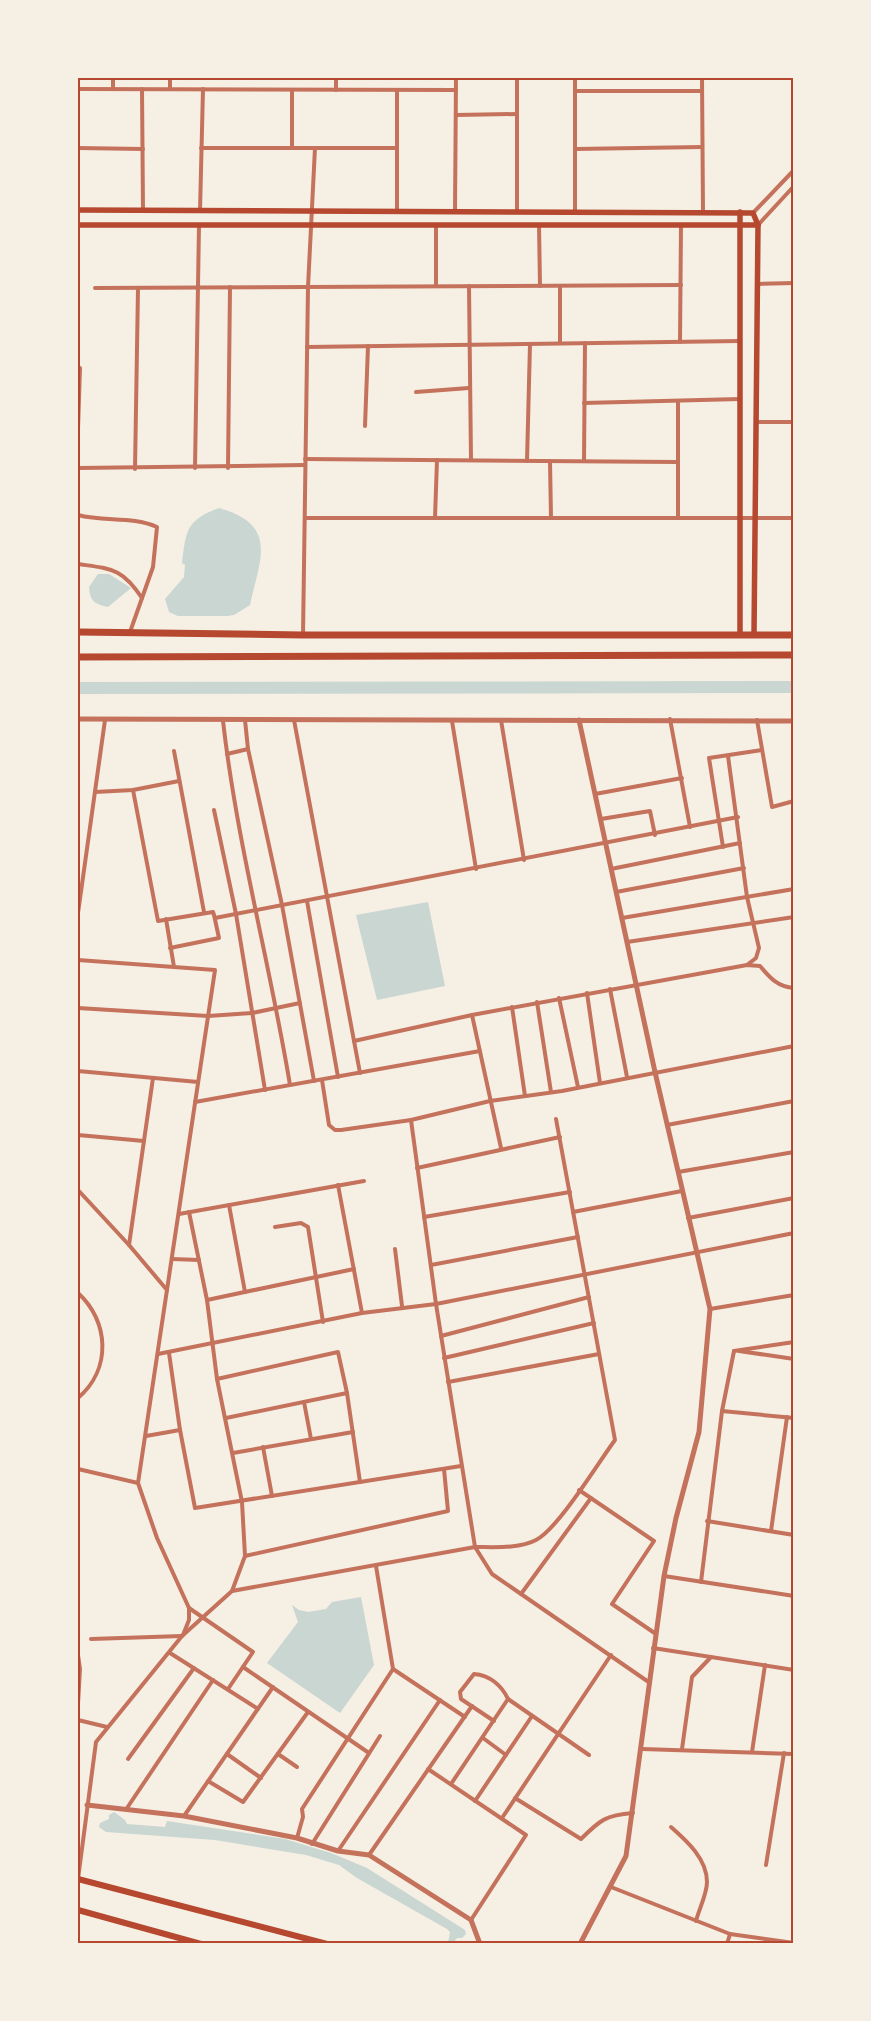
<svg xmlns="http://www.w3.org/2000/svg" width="871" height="2021" viewBox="0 0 871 2021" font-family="'DejaVu Sans',sans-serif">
<rect width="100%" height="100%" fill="#f6efe4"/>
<g fill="#c9d6d2">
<path d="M219,508C280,525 259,561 250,605L234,615L227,616H178L169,612L165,599L184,577L185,565L182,563C186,531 186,520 219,508Z"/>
<path d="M98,574H109L131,588L108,607C94,604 90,601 89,587Z"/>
<polygon points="794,681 793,693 78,694 78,682"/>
<polygon points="428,902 445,986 377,1000 356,915"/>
<polygon points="361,1597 374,1665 340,1713 267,1663 298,1622 292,1605 299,1610 308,1612 326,1609 332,1602"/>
<polygon points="114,1812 125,1820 127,1824 165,1827 167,1821 285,1839 331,1853 367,1868 465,1930 466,1934 462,1938 457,1938 453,1943 448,1943 450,1932 447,1929 357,1878 339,1865 306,1855 215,1840 106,1832 99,1827 100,1823 109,1819 109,1815"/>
</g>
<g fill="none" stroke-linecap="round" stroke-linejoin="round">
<g stroke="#c5725c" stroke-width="4">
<polyline points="517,78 517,211"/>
<polyline points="575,78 575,212"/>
<polyline points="702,78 703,212"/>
<polyline points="78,89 456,90"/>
<polyline points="113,89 113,78"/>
<polyline points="142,89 143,210"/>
<polyline points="170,89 170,78"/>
<polyline points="292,90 292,148"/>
<polyline points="336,90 336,78"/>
<polyline points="575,91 702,91"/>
<polyline points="456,115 517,114"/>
<polyline points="78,148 143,149"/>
<polyline points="201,148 397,148"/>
<polyline points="575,149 702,147"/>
<polyline points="200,211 203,89"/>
<polyline points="397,211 397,90"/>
<polyline points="455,211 456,78"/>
<polyline points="753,213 794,170"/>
<polyline points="539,225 540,286"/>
<polyline points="758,225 794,186"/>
<polyline points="757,284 794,283"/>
<polyline points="436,286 436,225"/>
<polyline points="469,286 471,460"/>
<polyline points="95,288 681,285"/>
<polyline points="680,342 681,225"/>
<polyline points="560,343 560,286"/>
<polyline points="307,347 740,341"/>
<polyline points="416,392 469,388"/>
<polyline points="678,401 678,518"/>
<polyline points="584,403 740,399"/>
<polyline points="756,422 794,422"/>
<polyline points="365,426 368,346"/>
<polyline points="78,429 80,368"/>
<polyline points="305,459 677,462"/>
<polyline points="527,461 530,344"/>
<polyline points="550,461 551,518"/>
<polyline points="584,461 585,343"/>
<polyline points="78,468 305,465"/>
<polyline points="195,468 199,225"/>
<polyline points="228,468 230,287"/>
<polyline points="135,469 138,288"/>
<path d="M78,515C104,522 132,516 157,527L153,567L130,632"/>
<polyline points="305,518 794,518"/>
<polyline points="435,518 437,460"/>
<path d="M78,564C112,569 122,568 142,598"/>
<polyline points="303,635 308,287 315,148"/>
<polyline points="670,719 690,827"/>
<polyline points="245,720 248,749 282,905 314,1081"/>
<polyline points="294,720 360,1073"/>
<polyline points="501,720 524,860"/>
<polyline points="757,720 772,807 794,801"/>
<path d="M223,721C237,844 270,964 290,1085"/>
<polyline points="452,721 476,869"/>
<polyline points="174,751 204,912"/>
<polyline points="227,754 248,749"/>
<polyline points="728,756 747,897 759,948 756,958 747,965"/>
<polyline points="133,790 158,921 213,912 214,915 219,938 170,948"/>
<polyline points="95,792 133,790 179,781"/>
<polyline points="595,794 682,778"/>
<polyline points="214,810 236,914 265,1090"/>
<polyline points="601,819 650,811 655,835"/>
<polyline points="723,847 709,758 762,750"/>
<polyline points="611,869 740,843"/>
<polyline points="616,892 744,868"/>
<polyline points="307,901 338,1077"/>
<polyline points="78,913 105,720"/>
<polyline points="215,918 738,817"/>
<polyline points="622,918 794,889"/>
<polyline points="166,919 174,967"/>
<polyline points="627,942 794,917"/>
<polyline points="78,960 215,970 138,1483 157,1538 189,1608 189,1620 183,1635"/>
<polyline points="610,989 627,1077"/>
<polyline points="587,993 600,1083"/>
<polyline points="559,998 578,1087"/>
<polyline points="537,1002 551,1092"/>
<polyline points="512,1007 525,1096"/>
<polyline points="78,1008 208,1016 252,1013 300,1003"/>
<polyline points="472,1015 501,1148"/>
<path d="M354,1041L472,1015L747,965L760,966C770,978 778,987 794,988"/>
<polyline points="78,1071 198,1082"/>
<polyline points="322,1080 329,1125 335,1130 341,1130 411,1120 490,1101 562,1091 794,1046"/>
<polyline points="195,1102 480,1051"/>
<polyline points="411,1120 436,1304 475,1547 492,1574 650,1683"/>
<polyline points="667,1125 794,1101"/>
<polyline points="78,1135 144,1141"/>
<polyline points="417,1168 560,1137"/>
<polyline points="678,1172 794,1152"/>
<polyline points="338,1185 362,1313"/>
<polyline points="78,1190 129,1245 167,1290"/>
<polyline points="229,1205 245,1292"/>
<polyline points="189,1212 207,1300 217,1379 242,1502 245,1556 232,1591"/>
<polyline points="573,1212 682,1191"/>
<polyline points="179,1214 364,1181"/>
<polyline points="424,1217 570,1192"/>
<polyline points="688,1218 794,1198"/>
<polyline points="275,1227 301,1223 308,1227 323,1322"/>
<polyline points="129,1245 153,1078"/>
<polyline points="395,1249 402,1306"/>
<polyline points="172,1259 199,1260"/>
<polyline points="431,1265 578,1237"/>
<path d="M78,1293C109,1321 112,1369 78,1398"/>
<polyline points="207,1300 354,1269"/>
<polyline points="710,1309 794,1295"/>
<polyline points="441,1336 589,1297"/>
<polyline points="734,1351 794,1342"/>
<polyline points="739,1351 794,1359"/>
<polyline points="169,1353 180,1430 195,1508 461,1466"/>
<polyline points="158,1354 362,1313 436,1304 794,1233"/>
<polyline points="444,1358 594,1323"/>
<polyline points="217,1379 338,1352 347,1393 360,1482"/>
<polyline points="448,1382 599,1354"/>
<polyline points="304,1402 311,1439"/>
<polyline points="722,1411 794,1418"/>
<polyline points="226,1418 347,1393"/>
<polyline points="146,1436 180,1430"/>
<polyline points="263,1447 272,1496"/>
<polyline points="233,1453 353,1432"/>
<polyline points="78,1469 138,1483"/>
<polyline points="579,1490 654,1541 612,1604 656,1634"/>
<polyline points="707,1521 794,1535"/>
<polyline points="771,1531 787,1417"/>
<polyline points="245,1556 448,1511 444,1469"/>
<polyline points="664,1576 794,1596"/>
<polyline points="701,1582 722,1411 734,1351"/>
<polyline points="521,1594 591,1498"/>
<polyline points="189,1608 253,1652 228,1689"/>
<polyline points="91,1639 182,1636"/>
<polyline points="653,1648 794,1670"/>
<polyline points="170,1653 258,1709"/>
<polyline points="78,1655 80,1669 78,1704"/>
<polyline points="243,1667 369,1753"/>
<polyline points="393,1669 465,1717"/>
<polyline points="78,1720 107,1727"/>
<path d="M494,1721L461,1699L460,1692L474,1674C490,1675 502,1686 508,1699L589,1755"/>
<polyline points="483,1738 506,1755"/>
<polyline points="642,1749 794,1754"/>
<polyline points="682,1749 692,1677 711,1657"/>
<polyline points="752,1752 765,1665"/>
<polyline points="227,1754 261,1778"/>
<polyline points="278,1754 297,1767"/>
<polyline points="128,1759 194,1668"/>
<polyline points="428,1769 526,1835 471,1920"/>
<polyline points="208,1781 243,1802 308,1712"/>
<polyline points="451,1784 508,1699"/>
<path d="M515,1798L581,1839C600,1820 606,1815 633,1813"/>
<polyline points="475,1801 532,1716"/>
<polyline points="127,1808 213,1680"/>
<polyline points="184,1816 273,1687"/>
<polyline points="502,1818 611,1655"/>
<path d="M671,1827C687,1841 707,1859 707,1882C707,1894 699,1909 696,1921"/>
<polyline points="297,1838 303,1817 302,1809 393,1669 376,1566"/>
<polyline points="312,1844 380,1736"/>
<polyline points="338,1851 440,1700"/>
<polyline points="369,1855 472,1706"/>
<polyline points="766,1865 784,1753"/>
<path d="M78,1879L96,1742L182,1636L232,1591L475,1547C494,1547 519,1549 536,1540C558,1529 598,1463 615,1440L556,1119"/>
<polyline points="611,1887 730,1934 794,1943"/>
<polyline points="727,1944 730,1934"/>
</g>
<g stroke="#c5725c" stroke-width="5">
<polyline points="78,719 794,721"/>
<polyline points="579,720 655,1072 710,1309 699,1432 676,1518 664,1576 626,1856 580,1944"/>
<polyline points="87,1805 184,1816 297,1838 338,1851 369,1855 471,1920 480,1944"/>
</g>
<g stroke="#b5482f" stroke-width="5.5">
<polyline points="78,210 753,213 758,225 754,635"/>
<polyline points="740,212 740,635"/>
<polyline points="78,225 758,225"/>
</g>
<g stroke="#b5482f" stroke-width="6">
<polyline points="78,1879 327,1944"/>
<polyline points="78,1910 201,1944"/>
</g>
<g stroke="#b5482f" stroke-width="7">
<polyline points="78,632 303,635 794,635"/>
<polyline points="78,657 794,655"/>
</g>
</g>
<rect width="871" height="2021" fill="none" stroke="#f6efe4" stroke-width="158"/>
<rect x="79" y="79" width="713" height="1863" fill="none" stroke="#b5482f" stroke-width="2"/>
</svg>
